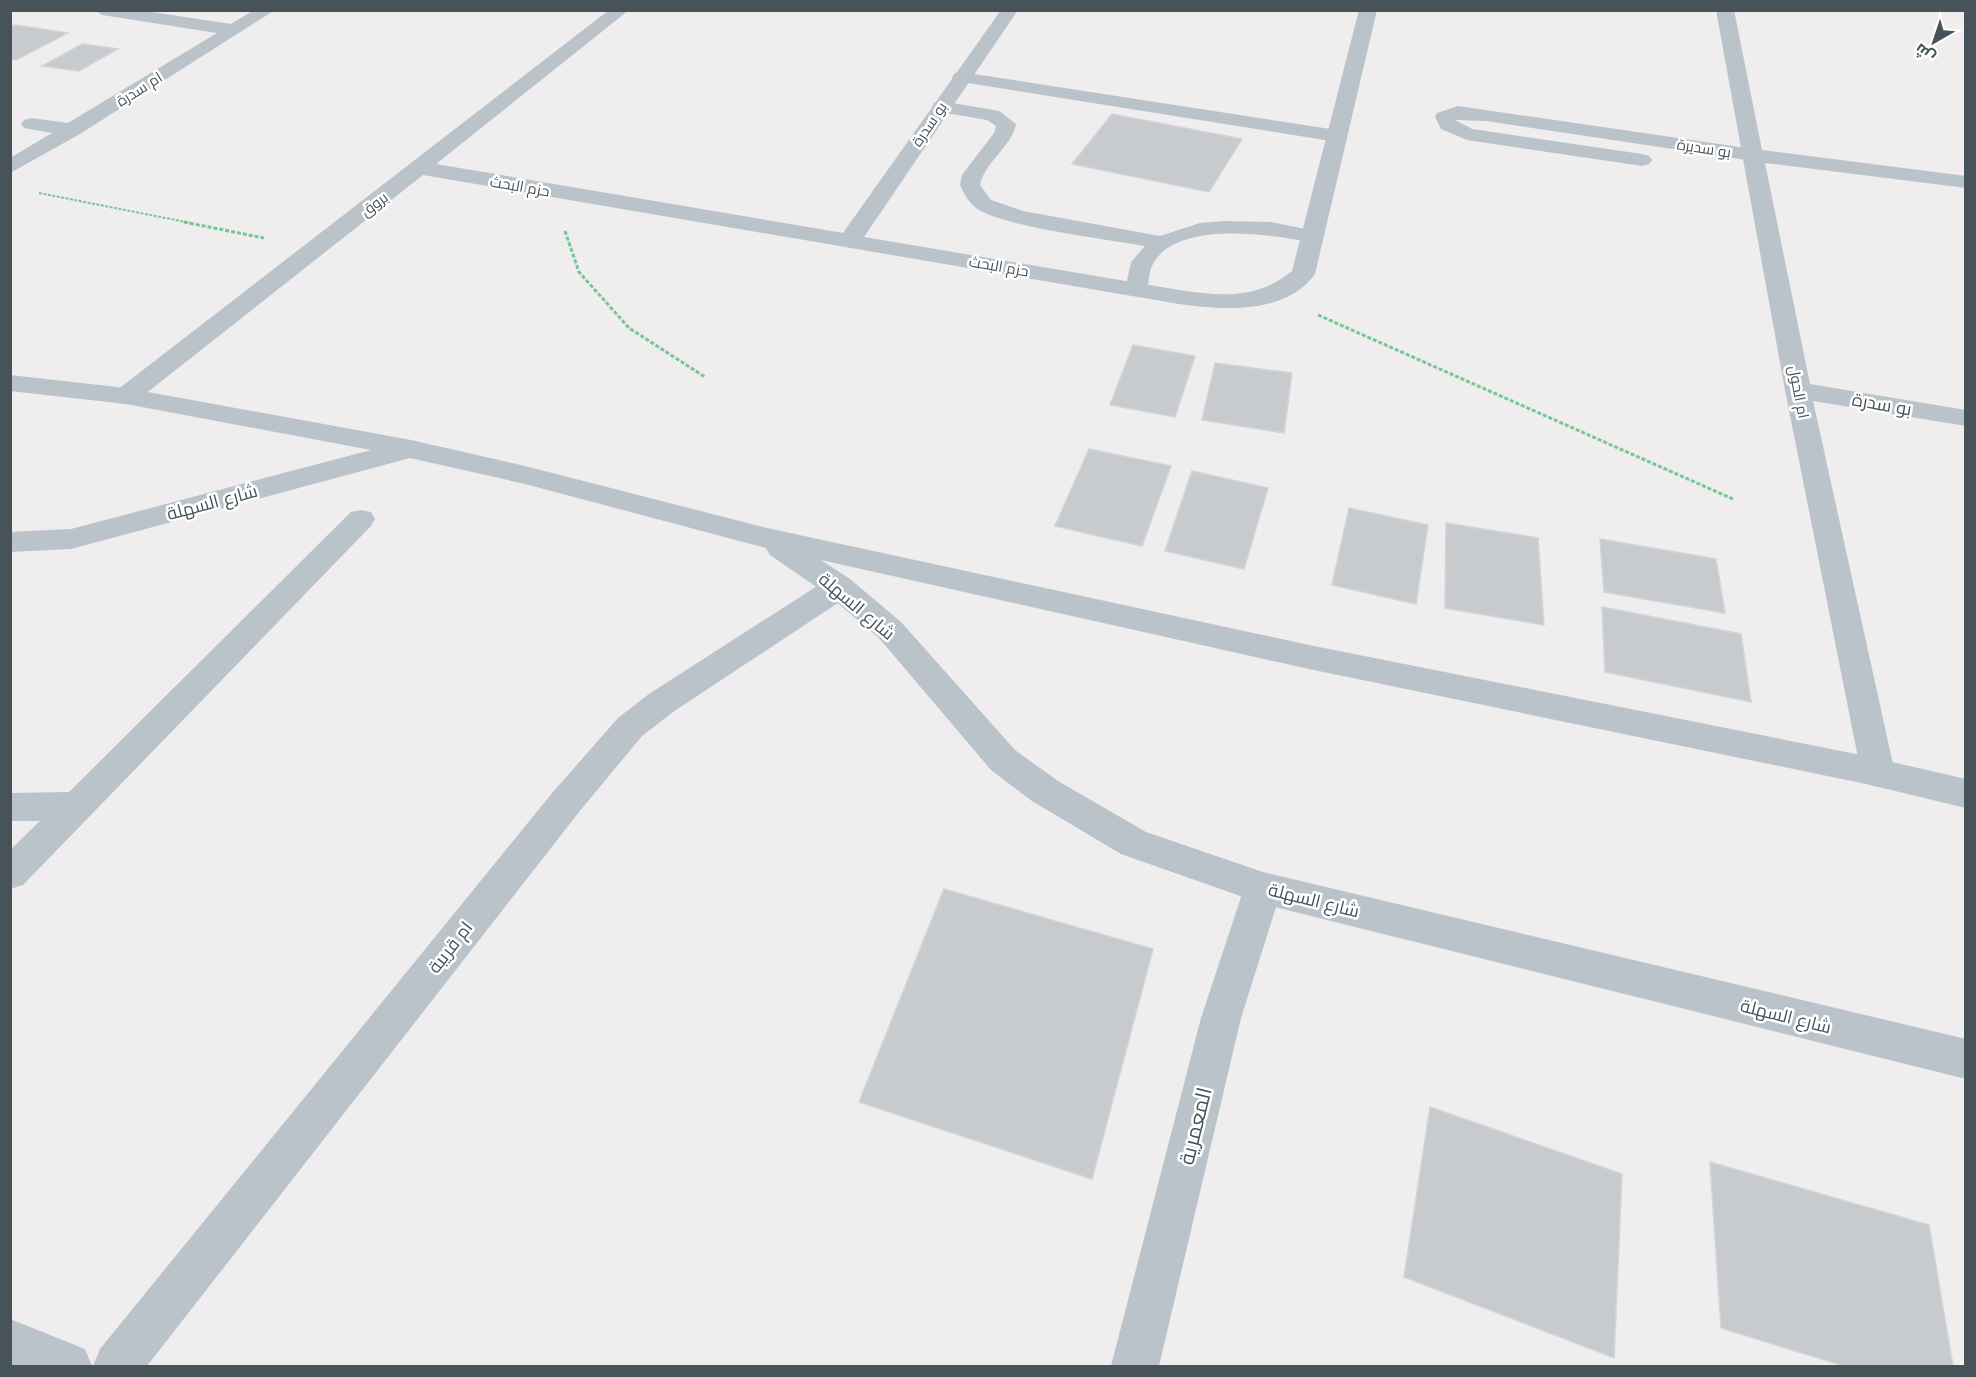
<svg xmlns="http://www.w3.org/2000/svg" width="1976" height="1377" viewBox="0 0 1976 1377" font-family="Inter,Cairo,sans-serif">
<rect width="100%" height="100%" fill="#efeded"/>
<g fill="#c7cbce" stroke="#d1d4d8" stroke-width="1.5">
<polygon points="15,25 68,33 16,60 10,59 10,27"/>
<polygon points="82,44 118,49 79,71 42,66"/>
<polygon points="1112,114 1242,139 1209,192 1072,164"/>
<polygon points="1133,345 1195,356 1175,417 1110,405"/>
<polygon points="1215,363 1292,373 1284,433 1202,420"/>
<polygon points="1089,449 1171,466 1142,546 1055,526"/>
<polygon points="1192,471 1268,488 1244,569 1165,551"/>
<polygon points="1349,508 1428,525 1416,604 1332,585"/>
<polygon points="1446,523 1538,538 1544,625 1445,608"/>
<polygon points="1600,539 1716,559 1725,613 1604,592"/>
<polygon points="1602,607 1741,634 1751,702 1605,672"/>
<polygon points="944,889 1153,949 1092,1179 859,1102"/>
<polygon points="1430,1107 1622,1174 1614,1358 1404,1277"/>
<polygon points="1710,1162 1929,1225 1953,1366 1844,1366 1721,1328"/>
</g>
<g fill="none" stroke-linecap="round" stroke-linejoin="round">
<polyline stroke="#77c794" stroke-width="2" stroke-dasharray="3 1.5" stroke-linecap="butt" points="39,193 191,223"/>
<g stroke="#77c794" stroke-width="3" stroke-dasharray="4 2" stroke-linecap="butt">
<polyline points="184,222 264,238"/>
<polyline points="565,231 579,272 629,328 705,377"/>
<polyline points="1318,315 1733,499"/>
</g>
<g fill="#b9c3c9" fill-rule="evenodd">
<polygon points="961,72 1337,130 1347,136 1337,142 955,81 952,77 955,73"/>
<path d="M941,101L999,111L1016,124C1011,148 985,161 980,185L991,200L1023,211L1160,236L1200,223L1224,221L1271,222L1320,232L1323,237L1320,242L1312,243C1273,234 1176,220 1153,264C1147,273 1151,285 1144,295H1128L1125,290L1131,262L1145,246C1108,239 1003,227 976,208C968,202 964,193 960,185L962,175L994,133L996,126L987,120L934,111L932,107L934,103Z"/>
<polygon points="1458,106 1753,149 1760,151 1763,155 1760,159 1753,161 1486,121 1455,120 1472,129 1642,154 1649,156 1652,160 1649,164 1642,166 1467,140 1441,129 1435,117 1437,113"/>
<polygon points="361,510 371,512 375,519 371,526 23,885 10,889 10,850 40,821 10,821 10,793 69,792 351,512"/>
</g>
<g fill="#b9c3c9" fill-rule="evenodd">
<polygon points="94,10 139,10 231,24 254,10 275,10 80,134 10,173 10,158 52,133 24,128 21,124 24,120 31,118 68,123 217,33 102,15"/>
<path d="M609,10H629L436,164L843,233L1001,10H1018L864,237L1179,290C1222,296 1256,300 1292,271L1359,10H1377L1315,274C1286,315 1222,310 1179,304L423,175L135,402L126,404L117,402L113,396L117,390Z"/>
<polygon points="1716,10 1734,10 1762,150 1966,176 1966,188 1765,163 1810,384 1966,410 1966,426 1813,401 1895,773 1890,783 1878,787 1866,783 1861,773 1785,390"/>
<polygon points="839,576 850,579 854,587 850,595 673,712 642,736 579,812 147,1366 93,1366 100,1349 553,792 618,718 649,694 828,579"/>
<polygon points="1263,872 1276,876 1282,888 1241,1018 1159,1366 1111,1366 1201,1018 1244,888 1250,876"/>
<polygon points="10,1319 85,1349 92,1366 10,1366"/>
</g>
<polygon fill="#b9c3c9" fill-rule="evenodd" points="10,375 126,388 411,440 525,466 767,528 1309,645 1866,756 1966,779 1966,808 1866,784 1309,669 821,560 850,579 901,622 1015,750 1058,781 1146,832 1263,872 1966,1039 1966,1079 1263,904 1121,854 1032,801 991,770 879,638 828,595 770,555 766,548 525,484 410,458 71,549 10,552 10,532 71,529 371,450 126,404 10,391"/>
</g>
<g text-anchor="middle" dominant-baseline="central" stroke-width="5" stroke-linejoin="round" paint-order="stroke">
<g font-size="15" fill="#465359" stroke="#fff">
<text transform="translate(139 89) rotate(-32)">ام سدرة</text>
<text transform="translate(929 124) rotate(-56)">بو سدرة</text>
<text transform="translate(1704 148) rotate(9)">بو سديرة</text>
<text transform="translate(520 186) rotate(10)">حزم البحث</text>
<text transform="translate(374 204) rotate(-37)">بروق</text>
<text transform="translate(999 266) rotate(10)">حزم البحث</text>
<text transform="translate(1799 392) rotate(79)">ام الحول</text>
</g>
<g font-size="18" fill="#465359" stroke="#fff">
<text transform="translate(1882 404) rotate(10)">بو سدرة</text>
<text transform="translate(212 502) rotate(-15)">شارع السهلة</text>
<text transform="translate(857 606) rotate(40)">شارع السهلة</text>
<text transform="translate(1314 900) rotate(14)">شارع السهلة</text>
<text transform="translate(450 947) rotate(-52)">ام قريبة</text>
<text transform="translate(1786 1016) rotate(14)">شارع السهلة</text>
</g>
<g font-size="21" fill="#465359" stroke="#fff">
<text transform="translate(1195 1126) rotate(-76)">المعمرية</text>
</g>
</g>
<rect width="1976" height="1377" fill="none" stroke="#465359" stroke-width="24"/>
<g transform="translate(1934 42) rotate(219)" stroke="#ffffff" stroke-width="4.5" paint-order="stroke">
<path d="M0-4.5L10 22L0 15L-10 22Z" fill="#465359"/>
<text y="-9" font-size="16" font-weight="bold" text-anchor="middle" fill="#465359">ش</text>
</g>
</svg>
